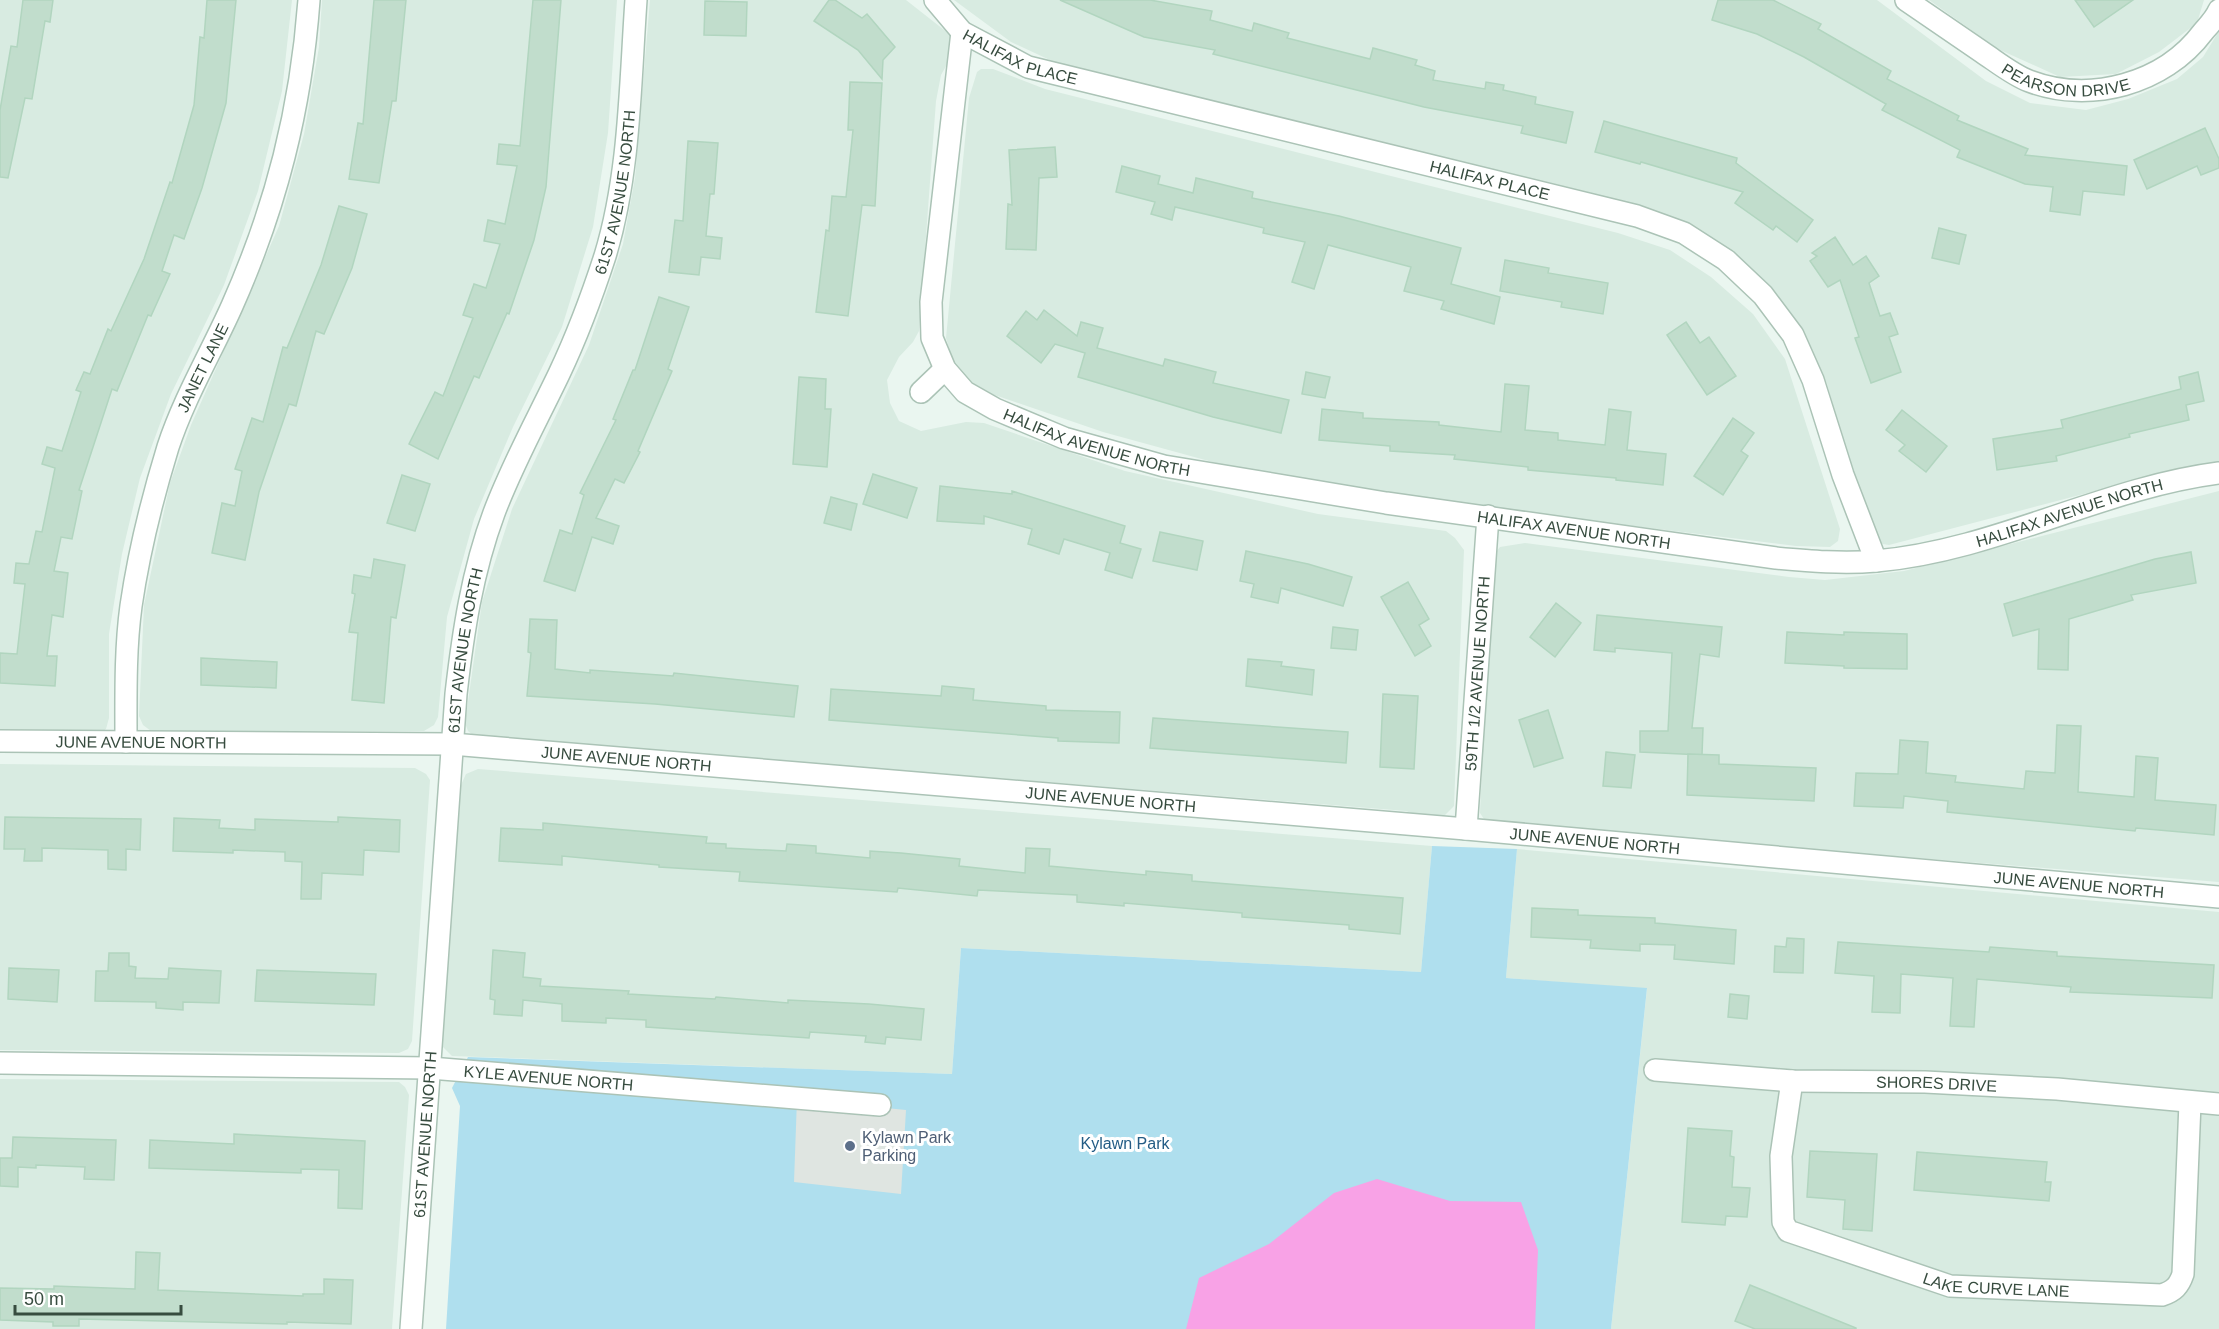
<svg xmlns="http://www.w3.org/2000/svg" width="2219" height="1329" viewBox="0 0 2219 1329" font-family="Arial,sans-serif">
<rect width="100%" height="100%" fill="#eaf6f0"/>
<g fill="#d8ebe1">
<polygon points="0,0 292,0 282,91 258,191 224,285 171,394 140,478 122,554 109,634 109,718 106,729 97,736 78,736 59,730 0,729"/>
<polygon points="322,0 617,0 608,133 593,227 562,327 513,427 474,519 447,617 438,717 434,725 424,731 151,731 143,725 139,716 144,605 170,483 191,425 279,226 304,134 319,47"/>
<polygon points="650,0 906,0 948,33 954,40 954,52 941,75 936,101 919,331 913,342 899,357 887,380 890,403 899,421 921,431 966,422 984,423 1125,471 1318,514 1446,531 1455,538 1464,550 1454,806 1442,818 1428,820 1406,811 474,736 468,731 465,723 482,602 512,509 589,345 623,244 635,178"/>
<polygon points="954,0 1877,0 1986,81 2030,103 2086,110 2128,99 2177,79 2203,57 2219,31 2219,463 2187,467 1889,545 1877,543 1870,537 1827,384 1792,314 1704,237 1600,195 1052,61 1011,42"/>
<polygon points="1929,0 2204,0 2197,23 2159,52 2116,74 2060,77 1998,49"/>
<polygon points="981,69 993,69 1045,89 1618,233 1670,250 1711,277 1753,314 1785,359 1840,529 1838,541 1830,547 1796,546 1341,490 1238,469 1103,432 980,390 961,372 951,355 946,338 969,98 977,72"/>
<polygon points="2219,491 2219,882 1491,824 1484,819 1480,813 1491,558 1500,547 1525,543 1789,577 1825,580 1904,571"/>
<polygon points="0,764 415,768 426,774 430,780 412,1041 408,1049 399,1053 0,1050"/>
<polygon points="478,769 1432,846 1421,972 961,948 952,1074 452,1056 442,1046 461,785 466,774"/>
<polygon points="1517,849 2219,912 2219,1329 1611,1329 1647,989 1506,978"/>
<polygon points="0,1079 399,1082 405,1087 409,1095 392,1329 0,1329"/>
</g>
<polygon fill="#afdfee" points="1432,846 1517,849 1506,978 1647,988 1611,1329 446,1329 460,1106 452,1088 468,1057 952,1074 961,948 1421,972"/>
<polygon fill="#dfe5e1" points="797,1099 906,1110 901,1194 794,1182"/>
<polygon fill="#f8a2e6" points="1377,1179 1450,1201 1521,1202 1538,1250 1535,1329 1186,1329 1199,1278 1269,1244 1334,1193"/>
<g fill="#c1ddcc" stroke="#b1d5bf" stroke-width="1.5">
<polygon points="23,0 53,0 50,22 45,21 32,99 25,98 8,178 0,177 0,110 11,46 17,47"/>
<polygon points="207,0 236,0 226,103 202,188 184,239 174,235 162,271 170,274 151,316 148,315 117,391 112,389 79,490 82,491 72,539 61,537 54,571 68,573 63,617 52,615 47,656 57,656 55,686 0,683 0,653 17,654 25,584 14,583 16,563 29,564 36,531 42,532 55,468 42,464 47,447 62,451 81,392 76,390 84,372 90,374 108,329 111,331 144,259 170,182 172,183 194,105 200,37 204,38"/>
<polygon points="374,0 406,0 396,101 392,101 379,183 349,179 358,123 363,124"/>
<polygon points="533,0 561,0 546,187 534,240 509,314 507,313 479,378 474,376 438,459 409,444 435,392 443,396 473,318 463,315 474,284 486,288 500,244 484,241 488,220 505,224 517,166 497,164 499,144 520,146"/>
<polygon points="829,0 835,0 862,18 867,14 895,47 883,60 882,79 858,50 814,21"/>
<polygon points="1060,0 1150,0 1212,11 1210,20 1252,31 1254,23 1289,33 1287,38 1370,59 1373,48 1417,60 1415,65 1435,71 1433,80 1485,89 1486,82 1504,85 1503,90 1536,97 1535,104 1573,112 1566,143 1521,133 1523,126 1424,107 1213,54 1215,50 1144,37"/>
<polygon points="1718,0 1773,0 1821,24 1818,29 1891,71 1887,79 1959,116 1957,120 2028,149 2025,155 2127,166 2124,195 2083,191 2080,215 2050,211 2053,187 2025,184 1957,157 1960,150 1882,110 1886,104 1804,57 1757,34 1712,20"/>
<polygon points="2075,0 2133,0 2094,27"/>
<polygon points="705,1 747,2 746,36 704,35"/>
<polygon points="850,82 882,83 875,206 862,205 848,316 816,312 826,230 829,231 832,196 846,197 853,130 848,130"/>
<polygon points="1604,121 1737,158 1736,163 1813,220 1797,242 1776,226 1773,230 1735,203 1743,192 1641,162 1640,164 1595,152"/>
<polygon points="2205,128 2219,159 2219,168 2201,175 2197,166 2147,189 2134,160"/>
<polygon points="688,141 718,143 714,194 710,194 706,236 722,238 720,259 701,257 699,275 669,272 675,220 683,221"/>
<polygon points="1055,147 1057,177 1039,178 1036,250 1006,249 1008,204 1012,205 1009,150"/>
<polygon points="1122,166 1160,176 1158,184 1193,193 1196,178 1253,192 1252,198 1339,216 1461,248 1451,284 1500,297 1494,324 1441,309 1444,301 1404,291 1411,267 1328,245 1314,289 1292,282 1305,242 1263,233 1264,228 1175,207 1172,220 1151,214 1155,202 1116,192"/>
<polygon points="339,206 367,214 352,268 324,334 316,331 296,406 289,404 259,492 245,560 212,553 222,503 235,506 242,471 235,469 252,418 263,422 283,347 287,348 321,265"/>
<polygon points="1939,228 1966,235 1959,264 1932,258"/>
<polygon points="1835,237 1853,265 1866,256 1879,276 1869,283 1880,316 1890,313 1898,334 1889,337 1901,372 1871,383 1855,338 1859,337 1840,280 1828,287 1810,261 1817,256 1812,253"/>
<polygon points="1505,260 1549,268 1548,273 1608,283 1603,314 1561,307 1562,302 1500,291"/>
<polygon points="659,297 689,307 668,369 672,371 638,451 640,452 624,483 615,479 596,518 619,526 613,544 592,537 575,591 544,581 560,530 572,534 584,495 580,493 616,420 613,419 633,370 635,370"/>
<polygon points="1044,310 1077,336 1081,322 1103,328 1097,348 1163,366 1165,359 1216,372 1213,383 1289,400 1281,433 1213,417 1078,377 1085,353 1055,344 1041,363 1007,336 1026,311 1037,320"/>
<polygon points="1686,322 1700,343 1709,337 1736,376 1707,395 1667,335"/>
<polygon points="1306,372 1330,377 1325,398 1302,394"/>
<polygon points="2198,372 2204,401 2186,405 2189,420 2129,434 2130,437 2056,456 2057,461 1997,470 1993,439 2063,428 2061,420 2181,389 2179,377"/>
<polygon points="799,377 826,379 825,409 831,409 827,467 793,464"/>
<polygon points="1505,384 1529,386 1525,430 1558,433 1558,440 1605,445 1609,409 1631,412 1627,450 1666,454 1663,485 1616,480 1616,478 1528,470 1528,467 1454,459 1455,455 1390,451 1390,446 1319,440 1322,409 1363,413 1363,418 1439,422 1439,425 1501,432"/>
<polygon points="1902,410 1947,446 1926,472 1899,451 1905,445 1886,430"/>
<polygon points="1733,418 1754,433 1741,451 1748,456 1723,495 1694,476"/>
<polygon points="873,474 917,488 907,518 863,504"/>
<polygon points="402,475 430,484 415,531 387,523"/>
<polygon points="940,486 1012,494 1012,491 1125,526 1120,543 1141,549 1132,578 1105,570 1110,553 1064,539 1059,554 1028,544 1032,529 984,516 984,524 937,521"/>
<polygon points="831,497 857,504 851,530 824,523"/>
<polygon points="1160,532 1203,541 1197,570 1153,561"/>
<polygon points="1246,551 1308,564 1352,577 1343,606 1281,588 1278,603 1251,597 1254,584 1240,581"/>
<polygon points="2191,552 2196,583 2131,595 2133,600 2069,619 2068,670 2038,669 2039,629 2013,636 2004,604 2155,559"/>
<polygon points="374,559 405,565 396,618 391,617 384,703 352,700 358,633 349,632 355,594 352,593 354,575 371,578"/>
<polygon points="1408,582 1429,619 1419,625 1431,646 1415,656 1381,597"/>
<polygon points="1556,603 1581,623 1555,657 1530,637"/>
<polygon points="1597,615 1722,627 1719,657 1700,654 1692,728 1703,728 1702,755 1640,752 1640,731 1668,731 1672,653 1615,648 1615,652 1594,650"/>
<polygon points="530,619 557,620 555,669 590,673 590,670 673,676 674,673 798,686 794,717 655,704 527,696 531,653 528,652"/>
<polygon points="1333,627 1358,630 1356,650 1331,648"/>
<polygon points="1787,632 1844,635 1844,632 1907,634 1907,669 1844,668 1844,666 1785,663"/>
<polygon points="201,658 277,662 276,688 201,685"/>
<polygon points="1248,659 1282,662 1281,666 1314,670 1312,695 1246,686"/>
<polygon points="942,686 974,689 973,700 1046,706 1046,710 1120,712 1119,743 1058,741 1058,738 829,720 831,689 941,696"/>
<polygon points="1383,694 1418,696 1414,769 1380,767"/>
<polygon points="1548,710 1563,758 1534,767 1519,720"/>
<polygon points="1153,718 1348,732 1346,763 1150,748"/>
<polygon points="2057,725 2081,726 2078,792 2134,797 2136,756 2158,758 2155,800 2216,805 2214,835 2136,828 2135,831 1947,812 1948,801 1904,796 1903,808 1854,806 1856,773 1898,774 1900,740 1928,742 1926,773 1956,776 1955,782 2024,789 2026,771 2055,773"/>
<polygon points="1606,752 1635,755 1631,788 1603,786"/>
<polygon points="1688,754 1719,755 1719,764 1816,768 1814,801 1687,795"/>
<polygon points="5,817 141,819 140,850 126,849 126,870 108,869 108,850 42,848 42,861 24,861 25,849 4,849"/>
<polygon points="338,817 400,820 399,852 364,850 363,875 322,873 321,899 301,899 302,862 285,861 285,852 233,850 233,853 173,851 174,818 220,820 219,828 255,830 255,819 338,822"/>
<polygon points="543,823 707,837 706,843 726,844 726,848 786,851 787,844 816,846 816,853 870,858 870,851 901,853 960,859 959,866 1025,873 1026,848 1050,849 1049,866 1146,875 1146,871 1192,875 1192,881 1403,898 1400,934 1349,929 1349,925 1242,917 1242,913 1124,903 1124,906 1077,902 1077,895 978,890 977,896 898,888 897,892 739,881 740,872 659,867 659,865 562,856 562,865 499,861 501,828 543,830"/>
<polygon points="1532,908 1578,910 1578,915 1655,918 1655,923 1736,930 1734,964 1674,959 1675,945 1640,944 1640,951 1590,948 1591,940 1531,937"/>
<polygon points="1787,938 1804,939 1803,973 1774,972 1775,946 1786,947"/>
<polygon points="1838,942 1989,952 1990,947 2057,952 2057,956 2214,965 2212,998 2070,992 2071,987 1977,979 1974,1027 1950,1026 1953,978 1901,974 1900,1013 1872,1012 1874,976 1835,973"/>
<polygon points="493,950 525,953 523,977 541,979 540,986 629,991 628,994 715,999 716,997 788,1003 788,1000 869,1004 924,1009 921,1040 886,1037 885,1044 865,1042 866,1036 810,1032 809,1038 646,1027 646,1020 606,1018 606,1023 562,1021 562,1004 523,1000 522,1016 494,1014 495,1000 490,999"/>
<polygon points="109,953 129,953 129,966 136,967 135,978 168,979 169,968 221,971 219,1003 183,1002 183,1010 156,1008 156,1002 95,1001 96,971 108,971"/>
<polygon points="9,968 59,970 57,1002 8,999"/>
<polygon points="257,970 376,974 374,1005 255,1001"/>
<polygon points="1730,994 1749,996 1747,1019 1728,1017"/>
<polygon points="1688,1128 1732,1131 1730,1156 1734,1157 1732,1187 1750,1188 1747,1217 1726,1216 1725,1225 1682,1222"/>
<polygon points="234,1134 365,1141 362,1209 338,1208 339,1170 301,1169 301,1173 149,1168 150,1140 234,1144"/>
<polygon points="13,1137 116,1140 114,1180 84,1179 85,1167 36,1165 36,1168 18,1167 18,1187 0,1186 0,1158 12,1158"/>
<polygon points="1810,1151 1877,1154 1872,1231 1843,1229 1845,1200 1807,1197"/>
<polygon points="1917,1152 2047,1162 2045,1182 2051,1182 2049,1201 1914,1190"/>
<polygon points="136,1252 160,1253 158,1290 303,1296 303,1294 324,1294 324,1279 353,1280 351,1324 287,1322 287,1324 79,1319 79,1326 53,1326 53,1322 0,1320 0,1288 54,1289 54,1286 135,1289"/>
<polygon points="1750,1285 1856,1328 1856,1329 1755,1329 1735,1321"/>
</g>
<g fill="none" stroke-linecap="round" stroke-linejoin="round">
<defs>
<g id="minor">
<path id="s1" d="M935,0L962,32L1028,67L1637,216L1684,233L1726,260L1763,295L1793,335L1813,380L1843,475L1876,561"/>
<path id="s2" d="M1906,0C1931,17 1957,35 1982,52C1997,62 2013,75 2029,81C2090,104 2164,84 2203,32C2209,25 2216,18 2219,10"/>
<path id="s3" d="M962,32L931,302L932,338L945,369L965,392L995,409L1064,438L1164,466L1386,503L1776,558C1809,561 1843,564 1876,561C1994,551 2102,488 2219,473"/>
<polyline points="921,392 945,369"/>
<path id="s4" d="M0,741L452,744L1466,829L2219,897"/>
<path id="s5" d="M126,742C126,697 125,650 131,606C139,551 152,499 168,447C184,398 211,353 232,306C276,207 301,109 309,0"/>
<path id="s6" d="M1466,829L1488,516"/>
<path id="s7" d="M0,1063L430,1068L880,1105"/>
<path id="s8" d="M1655,1070L1792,1081L1925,1082L2057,1089L2219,1104"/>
<path id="s9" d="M1792,1081L1781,1156L1783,1222L1788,1231L1950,1286L2162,1295C2174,1291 2179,1286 2183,1274L2190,1103"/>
<path id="s10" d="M411,1329L456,694C463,633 472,572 494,513C512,465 537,420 559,374C577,336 592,296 605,256C630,174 630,85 636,0"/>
</g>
</defs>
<use href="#minor" stroke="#abc3b6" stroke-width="24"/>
<use href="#minor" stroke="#fff" stroke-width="21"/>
</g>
<circle fill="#5c6f8a" stroke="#fff" stroke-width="2" cx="850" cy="1146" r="6"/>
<g text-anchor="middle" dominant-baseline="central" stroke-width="6" stroke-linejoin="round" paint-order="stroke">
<g font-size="16" fill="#374c3f" stroke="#fff">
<text stroke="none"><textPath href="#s1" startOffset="106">HALIFAX PLACE</textPath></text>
<text stroke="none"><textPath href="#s2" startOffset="184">PEARSON DRIVE</textPath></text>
<text stroke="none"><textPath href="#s1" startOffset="592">HALIFAX PLACE</textPath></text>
<text stroke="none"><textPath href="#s10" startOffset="1167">61ST AVENUE NORTH</textPath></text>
<text stroke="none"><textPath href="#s5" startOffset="386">JANET LANE</textPath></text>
<text stroke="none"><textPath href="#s3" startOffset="514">HALIFAX AVENUE NORTH</textPath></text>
<text stroke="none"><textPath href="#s3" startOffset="1504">HALIFAX AVENUE NORTH</textPath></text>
<text stroke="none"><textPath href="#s3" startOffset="1000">HALIFAX AVENUE NORTH</textPath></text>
<text stroke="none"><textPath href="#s10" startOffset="681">61ST AVENUE NORTH</textPath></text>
<text stroke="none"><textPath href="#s6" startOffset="156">59TH 1/2 AVENUE NORTH</textPath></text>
<text stroke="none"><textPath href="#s4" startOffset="141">JUNE AVENUE NORTH</textPath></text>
<text stroke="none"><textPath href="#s4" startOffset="627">JUNE AVENUE NORTH</textPath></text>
<text stroke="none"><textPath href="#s4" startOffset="1113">JUNE AVENUE NORTH</textPath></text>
<text stroke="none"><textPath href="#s4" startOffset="1599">JUNE AVENUE NORTH</textPath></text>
<text stroke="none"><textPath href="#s4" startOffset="2085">JUNE AVENUE NORTH</textPath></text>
<text stroke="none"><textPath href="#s7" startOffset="549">KYLE AVENUE NORTH</textPath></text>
<text stroke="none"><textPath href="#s8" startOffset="282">SHORES DRIVE</textPath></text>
<text stroke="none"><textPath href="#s10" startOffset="195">61ST AVENUE NORTH</textPath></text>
<text stroke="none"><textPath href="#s9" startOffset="369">LAKE CURVE LANE</textPath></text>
</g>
<g font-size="16" fill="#4e5e75" stroke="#fff" text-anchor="start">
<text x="862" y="1137">Kylawn Park<tspan x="862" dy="18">Parking</tspan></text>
</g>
<g font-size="16" fill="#235c85" stroke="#fff">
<text x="1125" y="1143">Kylawn Park</text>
</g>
</g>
<path d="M15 1305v9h166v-9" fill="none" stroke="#374c3f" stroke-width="3"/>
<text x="24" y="1305" font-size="18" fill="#374c3f" stroke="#ffffff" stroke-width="4.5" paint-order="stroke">50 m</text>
</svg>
